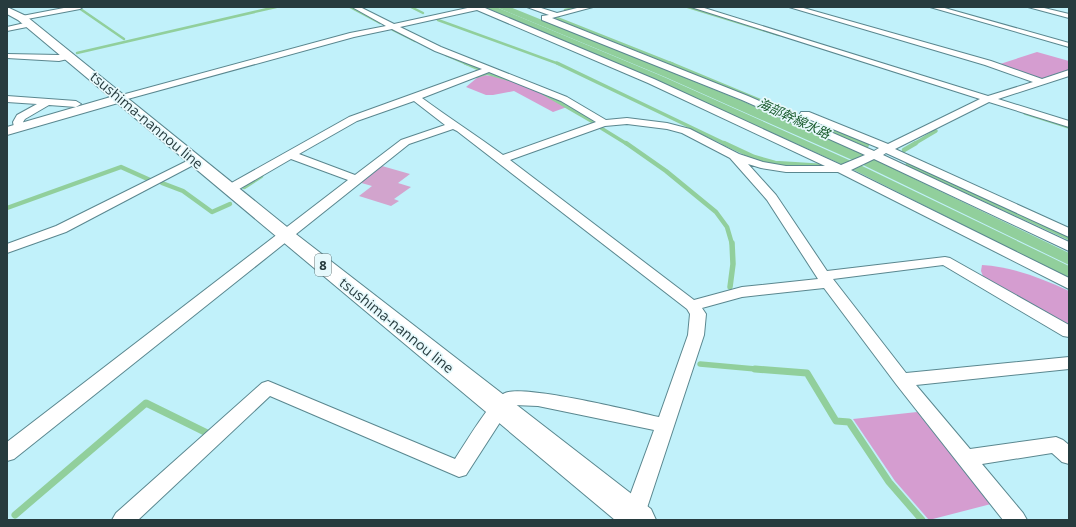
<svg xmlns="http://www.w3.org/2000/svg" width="1076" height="527" viewBox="0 0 1076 527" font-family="'Open Sans','Noto Sans JP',sans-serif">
<rect width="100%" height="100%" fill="#c1f1fa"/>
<polygon fill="#d2a4cd" points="382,166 410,174 398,183 411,187 394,199 399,201 391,206 359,196 372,186 358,182"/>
<g fill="#d59dd0">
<polygon points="1037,52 1069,61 1069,70 1045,78 1037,78 997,65"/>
<path d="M484,75C512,77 544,94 567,107L553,112L514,91L493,95H486L466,87L478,77Z"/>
<path d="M982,265C1013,267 1041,278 1069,291V327L984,279L981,271Z"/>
<polygon points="917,412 991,504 929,520 895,481 853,419"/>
</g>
<g fill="#91cf9c">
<polygon points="484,7 496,7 664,77 858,164 1069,266 1069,278 850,168 655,80"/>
<polygon points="496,7 510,7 740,100 871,158 1069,253 1069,265 859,163 665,77"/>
</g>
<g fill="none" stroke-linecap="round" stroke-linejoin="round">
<g stroke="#91cf9c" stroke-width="2.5">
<polyline points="350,7 380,23"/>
<polyline points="411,7 423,13"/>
<polyline points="688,7 779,35"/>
<polyline points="79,8 124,39"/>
<polyline points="565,10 580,7"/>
<polyline points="557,18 673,64"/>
<polyline points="438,20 559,64"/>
<polyline points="393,30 415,41"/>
<polyline points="77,53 276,7"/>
<polyline points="446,55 467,64"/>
</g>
<g stroke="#91cf9c" stroke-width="3.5">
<polyline points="465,63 481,70 476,72"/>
<polyline points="557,63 726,144"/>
<polyline points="670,63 864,144"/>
<polyline points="477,76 487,73 508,79"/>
<polyline points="543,93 593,122"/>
<polyline points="1025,113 1069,127"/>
<polyline points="601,128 627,144"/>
<polyline points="914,144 936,131"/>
</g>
<g stroke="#91cf9c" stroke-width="4.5">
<polyline points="626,143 666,171 716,212 727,227 732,244"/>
<polyline points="724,143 754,157 775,163 823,166"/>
<polyline points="862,143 867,145"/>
<polyline points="904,150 916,143"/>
<polyline points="908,164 1069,238"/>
<polyline points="162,183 183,191 212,212 230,204"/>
<polyline points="244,187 261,176"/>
<polyline points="7,208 121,167 150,180"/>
</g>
<g stroke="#91cf9c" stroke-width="5.5">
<polyline points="730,287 733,264 732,243"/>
<polyline points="700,364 767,370"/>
</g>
<g stroke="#91cf9c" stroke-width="7">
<polyline points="755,369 807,373 836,421 849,422 889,482 922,520"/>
<polyline points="15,515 146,403 207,433"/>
</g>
<defs>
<g id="minor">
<polygon points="69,7 83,7 80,9 22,20 18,18 22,16"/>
<path d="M352,7H360L394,24L472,7H485V8L654,79L841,165L865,155L742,100L542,20V16L549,15L527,7H538L557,13L581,7H593L552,18L748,96L874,151L879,148L801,116L800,114L801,112H809L888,144L980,99L691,7H701L988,96L1033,82L985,65L789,7H800L991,61L1042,79L1069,70V76L998,99L1069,121V127L989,102L895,149L1069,228V237L886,153L883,155L1069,242V251L874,159L851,170L1069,278V289L838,172H786L761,168L748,164L776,195L827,271L945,257L950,258L1069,325V337L1063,336L943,265L833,279L906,373L1069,357V369L916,385L970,449L1056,437L1063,440L1069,445V464L1062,462L1052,453L982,464L1023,513L1027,520H1003L896,384L824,288L742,297L702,308L706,314L704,335L643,520H621L654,430L538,406L514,405L506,413L466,475L459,477L270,396L138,520H112L116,513L262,383L268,381L455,459C465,444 491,399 505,393C523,384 633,411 659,417L688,335L690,314L687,309L457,131L453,129L409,144L14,459L7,461V442L348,180L291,159L234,192H226L224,189L226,186L349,117L482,69L435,51L392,29L354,37L124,100H118L116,98L118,96L350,33L386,26ZM477,10L648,83L825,166H786L763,162L739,154L690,129L667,123L627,118L606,120L567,97L441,47L400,27ZM489,72L561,101L596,122L503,155C476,135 449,118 422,98ZM414,101L445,125L401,140L355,175L299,154L357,121ZM627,124L667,129L682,133L730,158L767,200L818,279L742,287L694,300L510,160L605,126Z"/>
<polygon points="930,7 941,7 1069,43 1069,47"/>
<polygon points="1028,7 1040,7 1069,14 1069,18"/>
<polygon points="29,22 32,22 32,26 7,31 7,27"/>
<polygon points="7,54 59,55 69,54 73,56 72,58 59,61 7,58"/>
<polygon points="7,96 76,101 81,104 76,107 49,105 25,119 23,122 24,127 19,130 14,127 13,122 17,115 37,104 7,102"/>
<polygon points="195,157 201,160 199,162 66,232 7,253 7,244 56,226"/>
</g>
<polygon id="tertiary" points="121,94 125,95 127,98 125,101 7,135 7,127"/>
<polygon id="primary" points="7,7 26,16 292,231 651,509 656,520 615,520 18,20 7,14"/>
</defs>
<use href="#minor" stroke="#5a878f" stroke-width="2"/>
<use href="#tertiary" stroke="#5a878f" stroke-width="2"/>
<use href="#primary" stroke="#5a878f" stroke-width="2"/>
<use href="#minor" fill="#fff" fill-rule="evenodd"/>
<use href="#tertiary" fill="#fff" fill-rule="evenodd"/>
<use href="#primary" fill="#fff" fill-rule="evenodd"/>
</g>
<g text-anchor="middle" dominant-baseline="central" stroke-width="3.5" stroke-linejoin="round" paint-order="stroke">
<g font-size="13" font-style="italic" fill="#195b2d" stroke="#e6f9fc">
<text transform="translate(794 118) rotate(25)">海部幹線水路</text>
</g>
<rect fill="#e6f9fc" stroke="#607477" stroke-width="1" x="315" y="254" width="16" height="22" rx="3"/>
<g font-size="13" font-weight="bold" fill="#273b3e">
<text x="323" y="265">8</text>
</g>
<g font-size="14" fill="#273b3e" stroke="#e6f9fc">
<text transform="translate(147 120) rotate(40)">tsushima-nannou line</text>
<text transform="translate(397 325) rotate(39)">tsushima-nannou line</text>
</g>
</g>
<rect width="1076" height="527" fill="none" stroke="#273b3e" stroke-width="16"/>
</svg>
